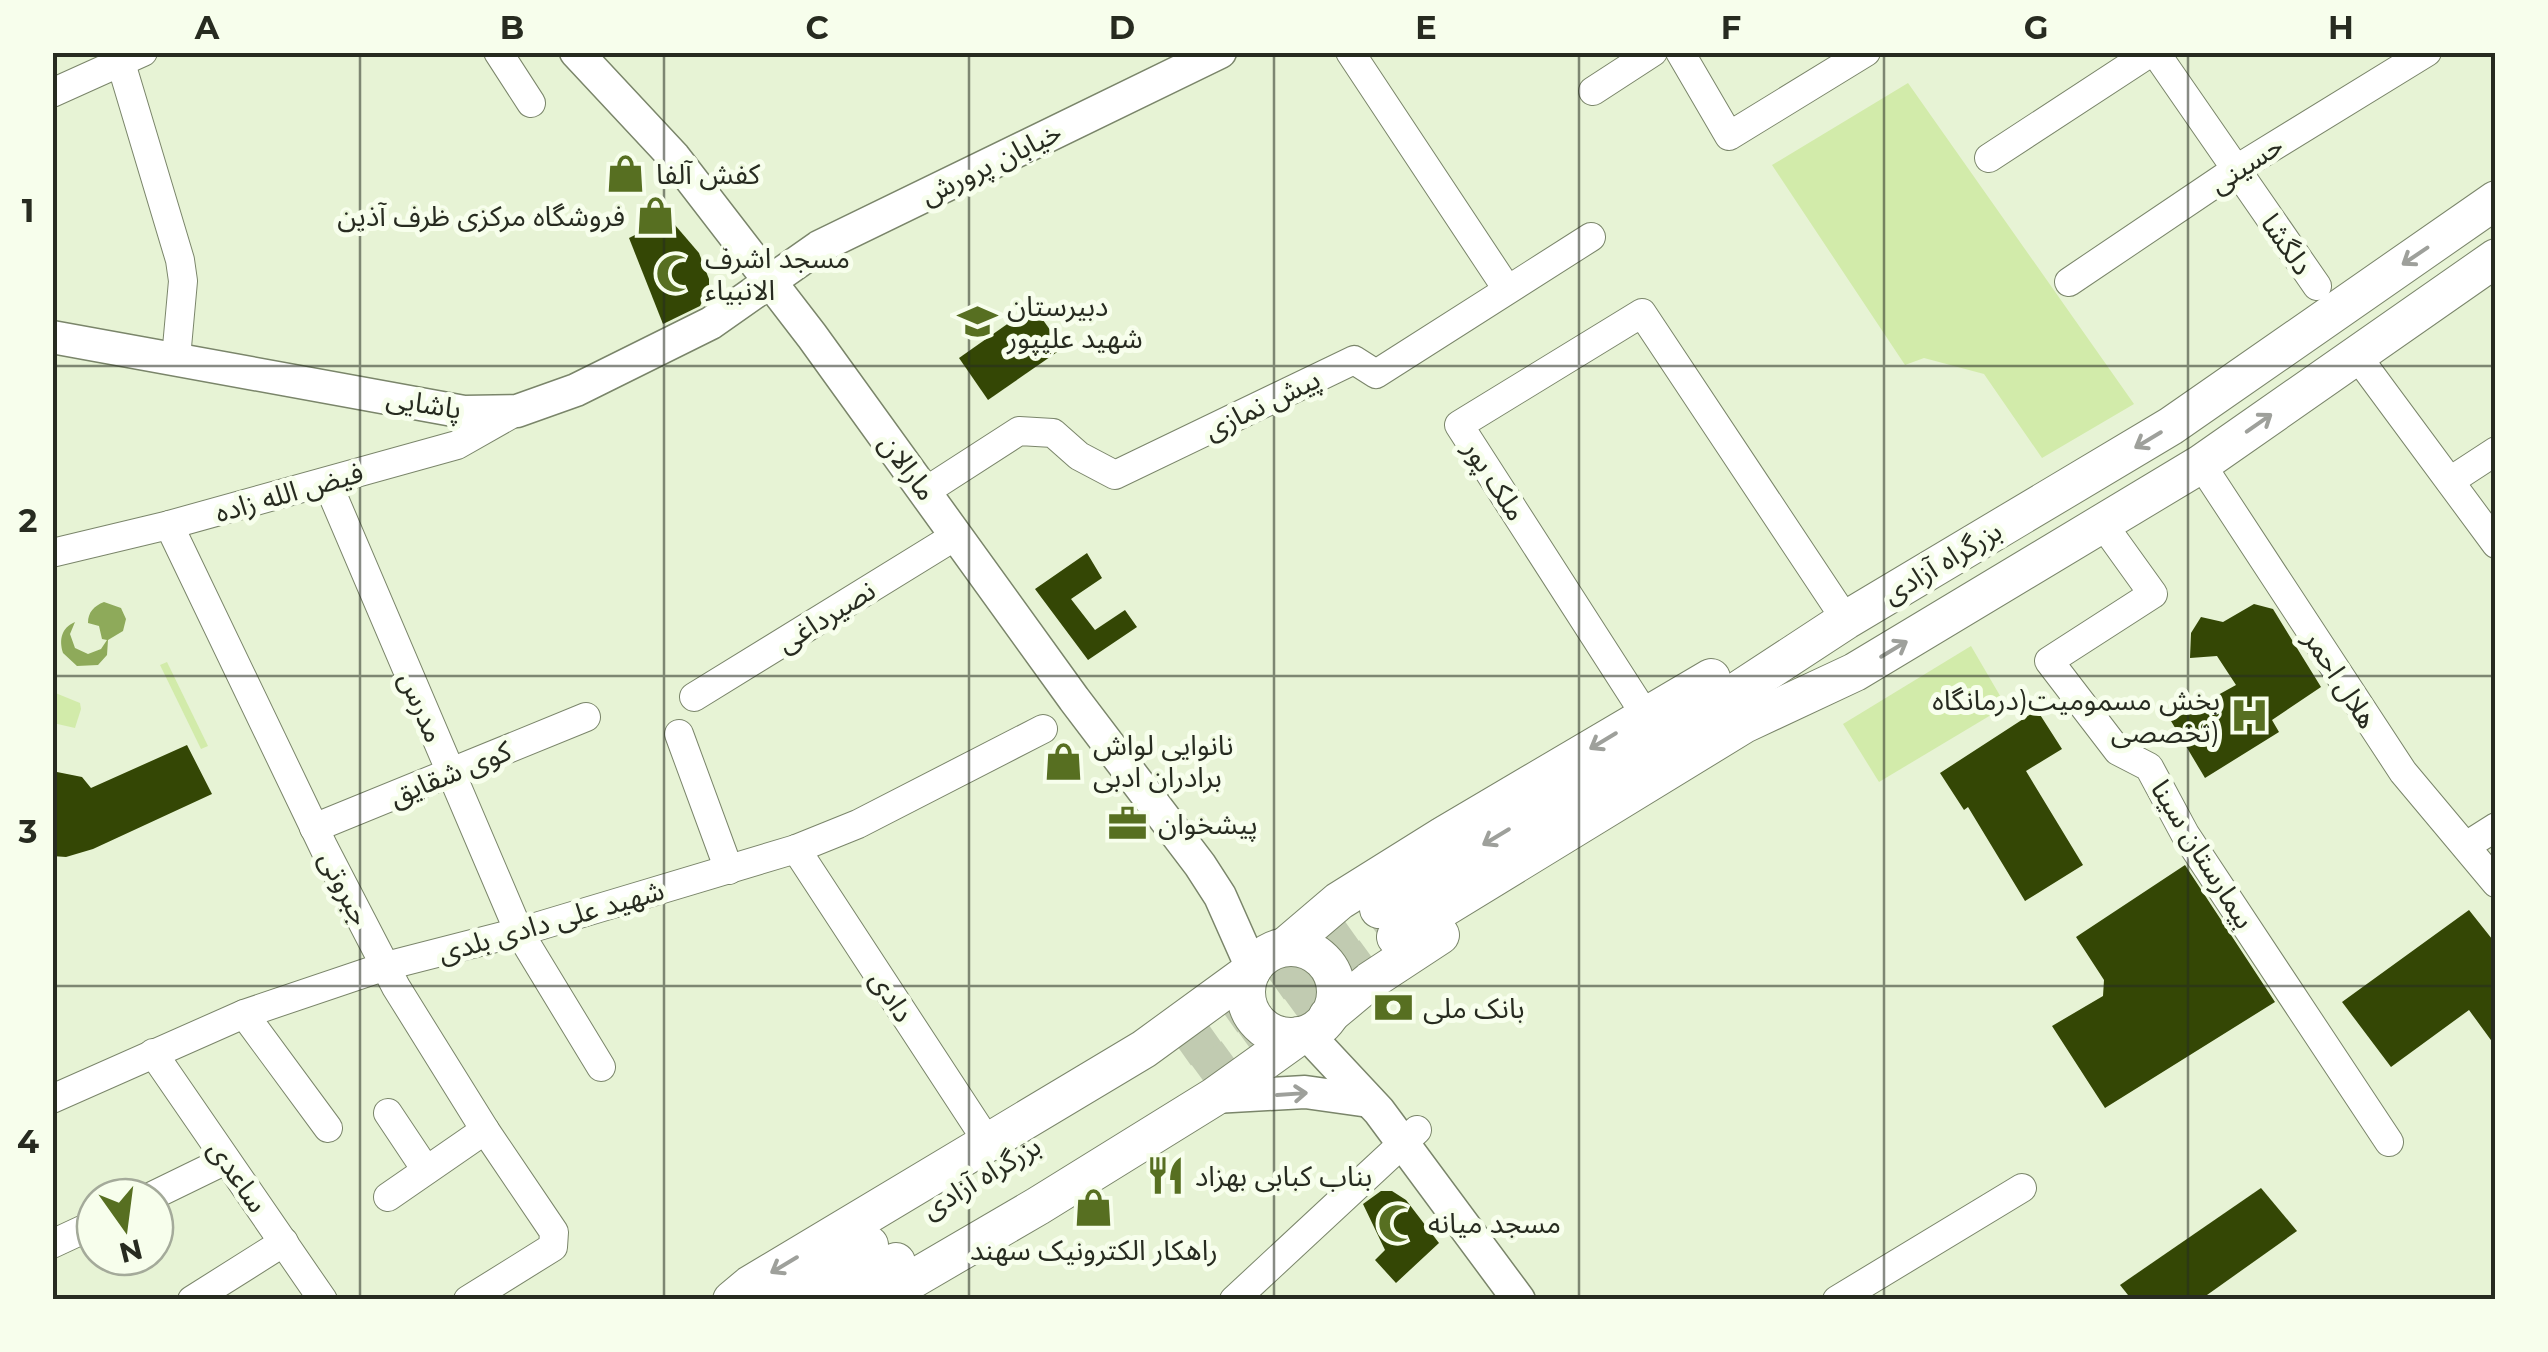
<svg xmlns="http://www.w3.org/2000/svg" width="2548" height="1352" viewBox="0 0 2548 1352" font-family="Montserrat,'Noto Sans Arabic',sans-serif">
<rect width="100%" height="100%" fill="#e7f3d5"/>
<g fill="#d2ebaa">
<polygon points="1908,83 2134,404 2042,458 1984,374 1924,358 1905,365 1772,165"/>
<polygon points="1971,646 2006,706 1879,782 1843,724"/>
<polygon points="167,662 208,746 201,749 160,665"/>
<polygon points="53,692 80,703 81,709 75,728 53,723"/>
</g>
<path fill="#8eaa5a" d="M104,602L121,608L126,619L123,631L108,640L107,655L98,665L77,666L63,653C59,640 61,628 75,622L70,634L75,648L88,654L101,649L107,640L102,639L99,626L88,623C88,612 94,606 104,602Z"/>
<g fill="#344705">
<polygon points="669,218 699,253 709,279 709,289 700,306 663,324 629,238"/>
<polygon points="1033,306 1063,348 988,400 959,358"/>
<polygon points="1087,553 1102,578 1071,599 1095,630 1125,610 1137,627 1088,660 1035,589"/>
<polygon points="2254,604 2273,609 2321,687 2272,720 2279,732 2205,778 2171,721 2236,685 2217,656 2190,658 2191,633 2201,617 2223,622"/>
<polygon points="2037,710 2062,749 2026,771 2083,865 2025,901 1968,807 1964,810 1940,773"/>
<polygon points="187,745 212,794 93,849 66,857 52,856 52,771 82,777 91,788"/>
<polygon points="2185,865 2275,1002 2105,1108 2052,1026 2103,996 2104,980 2076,937"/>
<polygon points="2469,910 2496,944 2496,1047 2469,1010 2391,1067 2342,1002"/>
<polygon points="2261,1188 2297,1231 2200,1300 2132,1300 2120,1285"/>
<polygon points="1381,1191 1392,1191 1406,1200 1439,1243 1396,1283 1375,1260 1385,1250 1363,1204"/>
</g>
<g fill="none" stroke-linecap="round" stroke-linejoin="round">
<g stroke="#c1cbb1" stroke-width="38" stroke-dasharray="38 19" stroke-linecap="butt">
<polyline points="1180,1050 1379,909"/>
<polyline points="1202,1079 1396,937"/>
</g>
<defs>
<g id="minor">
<polyline points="498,52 531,103"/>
<polyline points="1350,52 1507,289"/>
<polyline points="1680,52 1729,136 1866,52"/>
<polyline points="2155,52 2317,286"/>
<polyline points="121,63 180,260 183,281 176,358"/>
<polyline points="1593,91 1653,52"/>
<polyline points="52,93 143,52"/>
<polyline points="1989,158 2151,52"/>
<polyline points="2069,282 2235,170 2427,52"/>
<polyline points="2357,356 2496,544"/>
<polyline points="2201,464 2403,772 2496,883"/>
<polyline points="2450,481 2496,451"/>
<polyline points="327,482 519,932 601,1067"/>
<polyline points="926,491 1019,431 1053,433 1079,456 1115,475 1354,360 1376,374 1591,237"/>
<polyline points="2102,523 2153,594 2049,661 2118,751 2149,767 2185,834 2389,1142"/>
<polyline points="169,525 324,848 396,987 485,1130 554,1232 553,1247 468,1300"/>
<polyline points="52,553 169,525 457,445 517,411"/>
<polyline points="694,697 957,535"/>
<polyline points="1646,716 1459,425 1642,313 1846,620"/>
<polyline points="679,734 729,870"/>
<polyline points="314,828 586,717"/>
<polyline points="2466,846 2496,827"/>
<polyline points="796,849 989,1144"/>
<polyline points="244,1014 328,1128"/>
<polyline points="153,1053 323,1300"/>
<polyline points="52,1099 244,1014 386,966 519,932 796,849 858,824 1043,729"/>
<polyline points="388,1113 426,1170"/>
<polyline points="150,1197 226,1160"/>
<polyline points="388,1197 485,1130"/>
<polyline points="52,1244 95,1224"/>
<polyline points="192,1300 284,1242"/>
<polyline points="1234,1300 1417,1130"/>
<polyline points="1837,1300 2022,1188"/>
</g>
<g id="major">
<polyline points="576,52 674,157 812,336 1074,699 1200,865 1220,896 1252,968"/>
<polyline points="52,337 464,412 517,411 576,390 711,323 819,247 1220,52"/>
<polyline points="1307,1034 1379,1111 1519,1300"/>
<polyline points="1214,1097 1305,1092 1369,1101"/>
</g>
<g id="highway">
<polyline points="1379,909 1730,696 1846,620 2171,426 2496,200"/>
<polyline points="1396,937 1744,724 1855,672 2201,464 2496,258"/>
<polyline points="1285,947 1339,901 1443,836 1711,678"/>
<circle cx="1291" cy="992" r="45"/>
<polyline points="1328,1016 1370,981 1440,935"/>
<polyline points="732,1300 750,1285 1144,1049 1251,971"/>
<polyline points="777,1300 869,1245"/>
<polyline points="834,1300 896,1262"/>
<polyline points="877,1300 1038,1206 1214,1097 1299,1036"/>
</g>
</defs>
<use href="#minor" stroke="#7a856a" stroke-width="30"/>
<use href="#major" stroke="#7a856a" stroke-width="35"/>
<use href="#highway" stroke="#7a856a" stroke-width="40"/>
<use href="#minor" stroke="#fff" stroke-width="28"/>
<use href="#major" stroke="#fff" stroke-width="32"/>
<use href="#highway" stroke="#fff" stroke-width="38"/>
</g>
<defs><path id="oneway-shaft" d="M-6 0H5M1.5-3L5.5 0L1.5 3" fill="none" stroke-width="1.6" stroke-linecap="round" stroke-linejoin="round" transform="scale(2.5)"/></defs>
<g stroke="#9ea09b">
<use href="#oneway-shaft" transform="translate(2415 256) rotate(146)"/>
<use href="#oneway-shaft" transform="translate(2259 423) rotate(-35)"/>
<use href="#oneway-shaft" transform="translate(2148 440) rotate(149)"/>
<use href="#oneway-shaft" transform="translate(1894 649) rotate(-31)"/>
<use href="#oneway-shaft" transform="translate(1603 741) rotate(149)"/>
<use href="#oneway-shaft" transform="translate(1496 837) rotate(149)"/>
<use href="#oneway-shaft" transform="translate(1292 1094) rotate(-4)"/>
<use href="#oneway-shaft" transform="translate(784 1265) rotate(149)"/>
</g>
<path fill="none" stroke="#272b20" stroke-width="2.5" stroke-opacity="0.55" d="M360,52V1300M664,52V1300M969,52V1300M1274,52V1300M1579,52V1300M1884,52V1300M2188,52V1300M52,366H2496M52,676H2496M52,986H2496"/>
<defs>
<symbol id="shop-bare" viewBox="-9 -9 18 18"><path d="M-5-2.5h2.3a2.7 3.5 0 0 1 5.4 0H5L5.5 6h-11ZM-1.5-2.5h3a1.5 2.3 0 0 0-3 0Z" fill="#576f21" stroke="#f7feec" stroke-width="2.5" paint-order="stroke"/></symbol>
<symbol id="mosque-bare" viewBox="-9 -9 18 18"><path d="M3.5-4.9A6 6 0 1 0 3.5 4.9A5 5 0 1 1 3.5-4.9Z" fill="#576f21" stroke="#f7feec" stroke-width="2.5" paint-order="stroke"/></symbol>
<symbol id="school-bare" viewBox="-9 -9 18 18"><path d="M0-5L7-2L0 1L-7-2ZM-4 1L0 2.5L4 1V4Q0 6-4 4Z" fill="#576f21" stroke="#f7feec" stroke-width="2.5" paint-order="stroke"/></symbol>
<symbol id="hospital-bare" viewBox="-9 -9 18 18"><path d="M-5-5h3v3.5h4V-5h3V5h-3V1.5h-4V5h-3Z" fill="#576f21" stroke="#f7feec" stroke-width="2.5" paint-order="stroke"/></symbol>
<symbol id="office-bare" viewBox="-9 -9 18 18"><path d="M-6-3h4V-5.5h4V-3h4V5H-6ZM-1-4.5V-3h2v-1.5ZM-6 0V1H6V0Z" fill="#576f21" stroke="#f7feec" stroke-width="2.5" paint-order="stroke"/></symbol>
<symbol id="bank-bare" viewBox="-9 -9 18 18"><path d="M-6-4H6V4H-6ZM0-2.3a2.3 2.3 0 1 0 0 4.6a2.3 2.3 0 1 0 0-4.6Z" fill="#576f21" stroke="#f7feec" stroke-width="2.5" paint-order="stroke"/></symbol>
<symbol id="restaurant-bare" viewBox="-9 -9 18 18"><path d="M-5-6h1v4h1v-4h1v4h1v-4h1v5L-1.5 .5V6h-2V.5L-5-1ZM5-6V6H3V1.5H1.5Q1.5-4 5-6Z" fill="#576f21" stroke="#f7feec" stroke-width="2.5" paint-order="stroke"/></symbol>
</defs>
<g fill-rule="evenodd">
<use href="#shop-bare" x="598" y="146" width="55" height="55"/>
<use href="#shop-bare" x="628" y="188" width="55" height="55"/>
<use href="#mosque-bare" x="648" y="246" width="55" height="55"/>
<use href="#school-bare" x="950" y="294" width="55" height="55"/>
<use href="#hospital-bare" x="2222" y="688" width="55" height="55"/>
<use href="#shop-bare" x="1036" y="734" width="55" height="55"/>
<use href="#office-bare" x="1100" y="796" width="55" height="55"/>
<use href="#bank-bare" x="1366" y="980" width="55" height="55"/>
<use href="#restaurant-bare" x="1138" y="1148" width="55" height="55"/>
<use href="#shop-bare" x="1066" y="1180" width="55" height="55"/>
<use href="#mosque-bare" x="1370" y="1196" width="55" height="55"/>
</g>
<g text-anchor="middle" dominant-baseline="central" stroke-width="10" stroke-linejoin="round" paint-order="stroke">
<g font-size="28" fill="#272b20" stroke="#f7feec">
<text transform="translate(991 163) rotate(-26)">خیابان پرورش</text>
<text transform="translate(2246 164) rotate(-33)">حسینی</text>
<text transform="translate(2287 244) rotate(55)">دلگشا</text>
<text transform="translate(424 403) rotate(9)">پاشایی</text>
<text transform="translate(1262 404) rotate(-26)">پیش نمازی</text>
<text transform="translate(908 467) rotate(53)">مارالان</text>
<text transform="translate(1495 480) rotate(57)">ملک پور</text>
<text transform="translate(289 492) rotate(-16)">فیض الله زاده</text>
<text transform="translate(1942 562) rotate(-31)">بزرگراه آزادی</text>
<text transform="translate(826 616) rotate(-32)">نصیرداغی</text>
<text transform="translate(2341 679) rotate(57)">هلال احمر</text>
<text transform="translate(422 707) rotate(67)">مدرس</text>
<text transform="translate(450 773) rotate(-22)">کوی شقایق</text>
<text transform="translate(2203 854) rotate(58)">بیمارستان سینا</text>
<text transform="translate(345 888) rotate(63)">جبروتی</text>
<text transform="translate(551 921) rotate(-16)">شهید علی دادی بلدی</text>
<text transform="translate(892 996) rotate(57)">دادی</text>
<text transform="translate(238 1176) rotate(55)">ساعدی</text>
<text transform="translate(981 1177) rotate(-31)">بزرگراه آزادی</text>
</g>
<g font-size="28" fill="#272b20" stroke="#f7feec" text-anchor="start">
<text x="656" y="174">کفش آلفا</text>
<text x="625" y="216" text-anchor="end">فروشگاه مرکزی ظرف آذین</text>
<text x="705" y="258">مسجد اشرف<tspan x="705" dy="32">الانبیاء</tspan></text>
<text x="1007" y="306">دبیرستان<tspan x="1007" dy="32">شهید علیپور</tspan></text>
<text x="2220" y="700" text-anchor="end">بخش مسمومیت(درمانگاه<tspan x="2220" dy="32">تخصصی)</tspan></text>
<text x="1093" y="745">نانوایی لواش<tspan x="1093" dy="32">برادران ادبی</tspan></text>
<text x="1158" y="824">پیشخوان</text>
<text x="1423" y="1008">بانک ملی</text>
<text x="1195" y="1176">بناب کبابی بهزاد</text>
<text x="1428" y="1223">مسجد میانه</text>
<text x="1094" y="1250" text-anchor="middle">راهکار الکترونیک سهند</text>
</g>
</g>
<rect width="2548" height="1352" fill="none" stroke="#f7feec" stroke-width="110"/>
<g transform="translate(125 1227) rotate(166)"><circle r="48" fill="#f7feec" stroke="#a4aa9a" stroke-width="2.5"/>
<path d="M0-8L18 38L0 25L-18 38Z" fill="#576f21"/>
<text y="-15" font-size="28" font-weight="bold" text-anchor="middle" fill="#272b20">N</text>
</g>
<rect x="55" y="55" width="2438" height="1242" fill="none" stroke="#272b20" stroke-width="4"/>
<g font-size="32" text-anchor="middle" font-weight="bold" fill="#272b20">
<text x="207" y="39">A</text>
<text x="512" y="39">B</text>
<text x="817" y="39">C</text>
<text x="1122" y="39">D</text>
<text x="1426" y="39">E</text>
<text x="1731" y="39">F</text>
<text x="2036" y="39">G</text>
<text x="2341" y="39">H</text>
<text x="28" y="222">1</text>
<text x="28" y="532">2</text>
<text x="28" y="843">3</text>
<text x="28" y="1153">4</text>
</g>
</svg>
